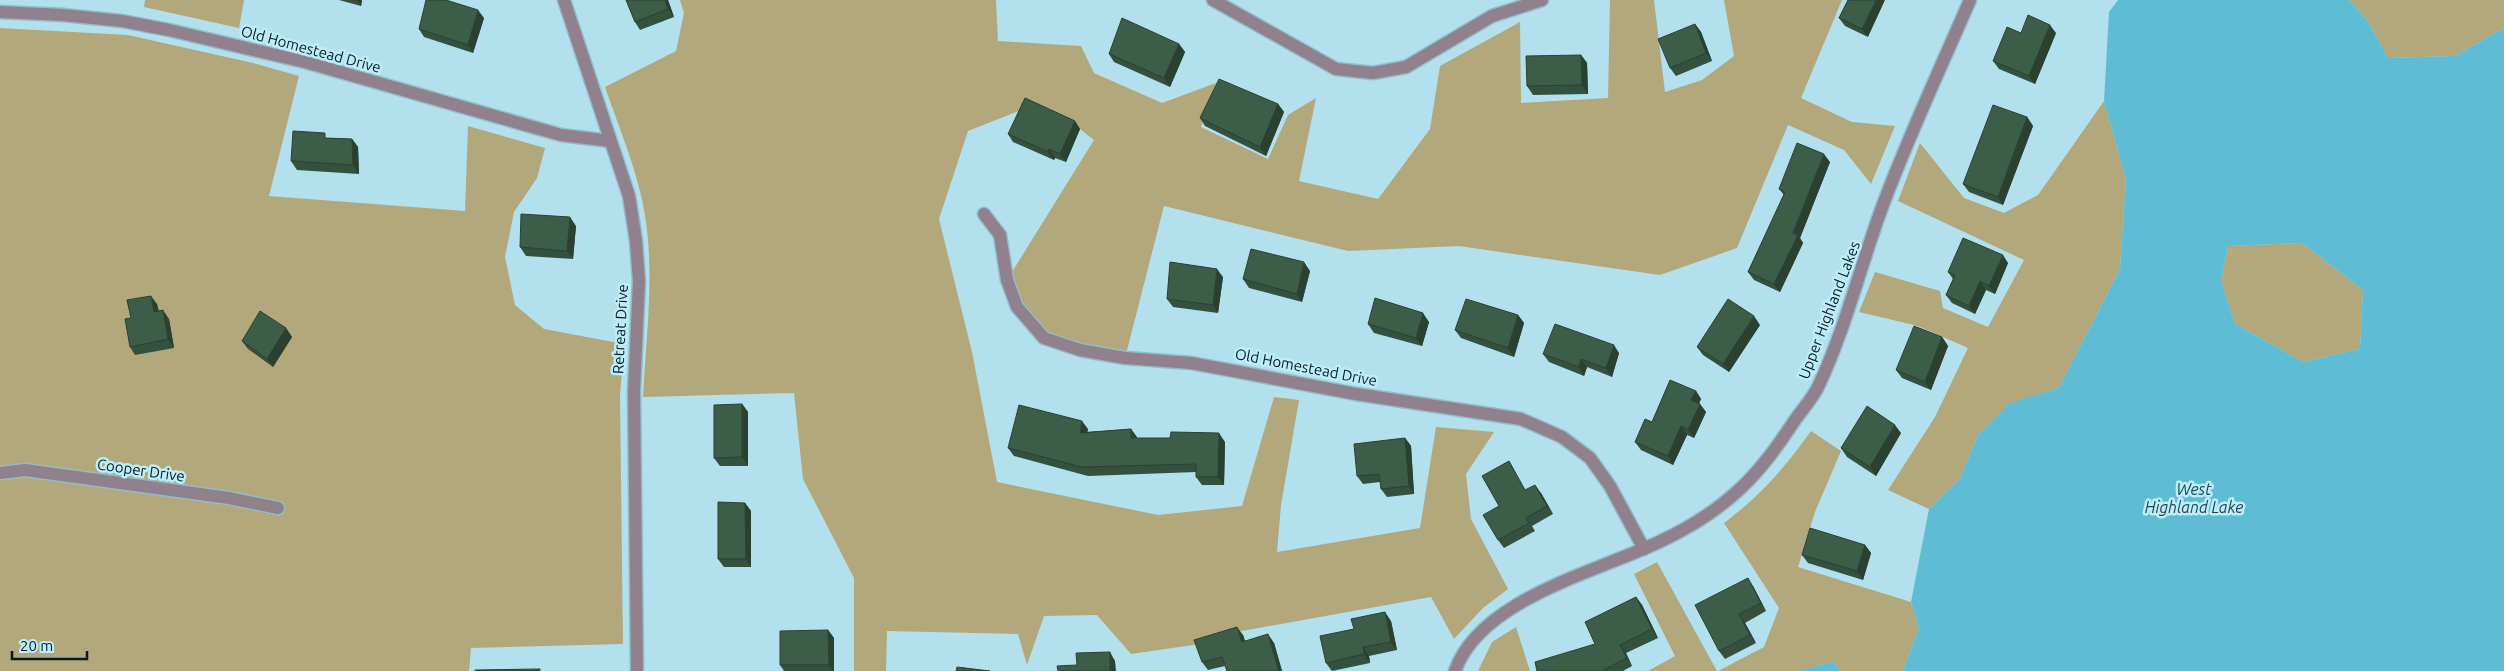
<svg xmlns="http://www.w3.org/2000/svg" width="2504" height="671" viewBox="0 0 2504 671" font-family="Ubuntu,sans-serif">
<rect width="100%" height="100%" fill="#b2e0ed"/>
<g fill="#b2a87c">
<polygon points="145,0 244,0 239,28 144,7"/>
<path d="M680,0H996L998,41L1081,46L1094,73L1162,103L1216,83L1201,127L1268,159L1288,115L1316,98L1299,181L1378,199L1430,129L1440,66L1520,22L1521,103L1608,98L1610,0H1654L1665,92L1702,80L1734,56L1724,0H1842L1801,98L1852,122L1895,126L1871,184L1844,150L1788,125L1737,248L1660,275L1459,246L1348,251L1164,206L1125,358L1044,338L1007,280L1094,140L1080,129L1031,106L968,131L939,219L972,352L997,482L1158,515L1242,506L1274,397L1299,400L1281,505L1277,552L1420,528L1436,427L1494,432L1466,474L1471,519L1508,589L1483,608L1454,639L1431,597L1242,631L1193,645L1131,654L1097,615L1044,616L1027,665L1018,634L887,631L886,671H854V578L803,479L794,393L643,397C646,339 654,280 646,222C640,176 620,131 605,87L676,51L684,13Z"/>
<polygon points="2349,0 2504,0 2504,28 2455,56 2388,58 2367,20"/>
<polygon points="0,28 128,35 253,63 299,76 269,196 465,211 468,126 545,148 537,178 514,212 505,257 515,305 544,329 624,344 620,396 623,644 471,648 469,671 0,671"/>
<polygon points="2104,101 2126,179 2120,269 2059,388 2010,404 1978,435 1960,479 1929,509 1888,490 1935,417 1968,348 1918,326 1859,312 1875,272 1940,291 1943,308 1988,327 2024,260 1898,201 1920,143 1964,198 2004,213 2038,195"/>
<polygon points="2302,243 2363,290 2360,349 2303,362 2235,324 2221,281 2228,246"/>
<path d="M1811,431L1841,451L1815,512L1798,567L1911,602L1919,628L1903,671H1840L1834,662L1799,671H1718L1764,647L1779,608L1724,523C1763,493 1782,471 1811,431Z"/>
<polygon points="1657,562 1717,671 1648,671 1675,656 1634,574"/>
<polygon points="1516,627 1530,671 1478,671 1492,642"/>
</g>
<g fill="#5ebdd4" fill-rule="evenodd">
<path d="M2118,0H2349L2367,20L2388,58L2455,56L2504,28V671H1903L1919,628L1911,602L1929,509L1960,479L1978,435L2010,403L2059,388L2120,269L2126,179L2104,101L2109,12ZM2302,243L2363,290L2360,349L2303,362L2235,324L2221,281L2228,246Z"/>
<polygon points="1834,662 1840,671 1799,671"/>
</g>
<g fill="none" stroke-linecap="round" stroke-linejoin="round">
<defs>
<g id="street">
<polyline points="564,0 629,196 636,241 639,281 634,391 637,671"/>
<polyline points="1213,0 1336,69 1373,73 1406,67 1492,16 1542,0"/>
<polyline points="0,12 63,15 122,21 169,30 305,62 561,135 610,141"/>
<polyline points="984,214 1000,235 1007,280 1017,307 1044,338 1080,350 1125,358 1191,363 1356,394 1521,419 1562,437 1590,458 1610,486 1644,549"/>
<polyline points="0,473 25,470 229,498 278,508"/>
<path d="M1455,671C1480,599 1597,572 1661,541C1691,527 1718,510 1742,487C1763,467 1779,444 1795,420C1802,410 1812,399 1818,387C1846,328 1861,263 1884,202C1910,133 1941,67 1970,0"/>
</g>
</defs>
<use href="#street" stroke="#93bcc8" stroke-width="15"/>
<use href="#street" stroke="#90818c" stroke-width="12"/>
</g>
<g fill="#34503e">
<polygon points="339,0 362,0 361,6"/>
<polygon points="626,0 668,0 674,17 640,30 635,22"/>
<polygon points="1848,0 1868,37 1845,26 1839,18"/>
<polygon points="484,18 473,53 424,37 419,29"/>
<polygon points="1695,24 1701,32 1712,61 1676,76 1670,68"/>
<polygon points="2021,33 2056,33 2035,84 1999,69 1993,61"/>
<polygon points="1179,44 1185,52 1170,87 1114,62 1109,54"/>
<polygon points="1581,55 1587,63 1588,94 1533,95 1527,86"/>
<polygon points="1278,104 1284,112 1266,156 1205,126 1200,118"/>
<polygon points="2027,117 2033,126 2003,205 1969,192 1963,184"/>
<polygon points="1075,121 1080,129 1066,162 1055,158 1054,160 1013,142 1008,134"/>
<polygon points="329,138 352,139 358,147 359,174 297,170 291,161"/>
<polygon points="1830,162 1800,238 1803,243 1780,292 1754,280 1748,272 1784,195 1779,189"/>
<polygon points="576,226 573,259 526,256 520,247"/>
<polygon points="2008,263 1995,294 1986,290 1975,314 1952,303 1946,295 1953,279 1948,272"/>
<polygon points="1310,271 1302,302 1249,288 1243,279"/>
<polygon points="1223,277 1218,313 1173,307 1167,299"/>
<polygon points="157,304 159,311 169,319 174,348 135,355 130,347 131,318"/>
<polygon points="1518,315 1524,323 1514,357 1461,338 1455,330"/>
<polygon points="1429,322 1422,346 1374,333 1368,324"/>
<polygon points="1760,325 1729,372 1703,355 1697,347"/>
<polygon points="286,328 292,337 273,367 248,349 242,341"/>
<polygon points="1942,337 1948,346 1931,390 1902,378 1896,370"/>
<polygon points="1619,353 1612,377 1587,367 1584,376 1549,362 1543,354"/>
<polygon points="1696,391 1701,399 1699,403 1706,412 1694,438 1687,435 1673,465 1641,450 1635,442 1652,422"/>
<polygon points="742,404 748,412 748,466 720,466 714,458"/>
<polygon points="1088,429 1087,432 1131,429 1137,438 1225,442 1224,485 1202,485 1196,477 1196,472 1088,476 1014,456 1008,448"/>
<polygon points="1901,433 1876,476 1847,457 1841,448"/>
<polygon points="1405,438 1411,446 1414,494 1387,497 1381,489 1380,482 1363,484 1357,476"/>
<polygon points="1509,461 1514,470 1525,490 1541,493 1553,514 1532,526 1535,531 1504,548 1498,540 1499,506"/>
<polygon points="745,503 751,511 751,567 724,567 718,559"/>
<polygon points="1865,545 1871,553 1863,580 1808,563 1802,555"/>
<polygon points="1753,586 1766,611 1745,623 1756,643 1725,659 1719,651"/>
<polygon points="1636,597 1642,605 1658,638 1626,653 1632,666 1623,671 1537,671 1595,644"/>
<polygon points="1391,621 1397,650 1369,656 1370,663 1332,671 1326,663"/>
<polygon points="828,630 834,638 834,671 784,671 780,665"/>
<polygon points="1243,635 1245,641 1274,643 1282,671 1227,671 1225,666 1208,670 1202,662"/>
</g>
<g fill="#2a4132">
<polygon points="357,0 362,0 361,6"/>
<polygon points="665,0 668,0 674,17 668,9"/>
<polygon points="1876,0 1885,0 1868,37 1862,29"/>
<polygon points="478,10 484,18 473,53 468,45"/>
<polygon points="1695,24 1701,32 1712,61 1706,53"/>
<polygon points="2050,25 2056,33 2035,84 2029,76"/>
<polygon points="1179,44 1185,52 1170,87 1164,78"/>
<polygon points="1581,55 1587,63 1588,94 1582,85"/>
<polygon points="1278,104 1284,112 1266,156 1260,147"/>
<polygon points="2027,117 2033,126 2003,205 1998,197"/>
<polygon points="1075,121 1080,129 1066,162 1060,154"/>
<polygon points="352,139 358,147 359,174 353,165"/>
<polygon points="1049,149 1055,158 1054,160 1048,152"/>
<polygon points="1824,154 1830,162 1800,238 1803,243 1780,292 1774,284"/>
<polygon points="570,217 576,226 573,259 567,251"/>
<polygon points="2003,255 2008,263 1995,294 1989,286"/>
<polygon points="1304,262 1310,271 1302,302 1297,294"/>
<polygon points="1217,269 1223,277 1218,313 1213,305"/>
<polygon points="1980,281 1986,290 1975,314 1969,306"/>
<polygon points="151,296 157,304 160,320 154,312"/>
<polygon points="163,310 169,319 174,348 168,339"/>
<polygon points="1423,313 1429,322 1422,346 1416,338"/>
<polygon points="1518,315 1524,323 1514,357 1508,348"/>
<polygon points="1754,316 1760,325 1729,372 1723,364"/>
<polygon points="286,328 292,337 273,367 267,359"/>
<polygon points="1942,337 1948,346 1931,390 1925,382"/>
<polygon points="1614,345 1619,353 1612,377 1606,368"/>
<polygon points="1581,359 1587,367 1584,376 1579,367"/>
<polygon points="1696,391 1701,399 1697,408 1691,400"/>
<polygon points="742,404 748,412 748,466 742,457"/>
<polygon points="1700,404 1706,412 1694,438 1688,430"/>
<polygon points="1082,421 1088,429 1086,441 1080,433"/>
<polygon points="1895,425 1901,433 1876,476 1870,467"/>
<polygon points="1681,426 1687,435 1673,465 1668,456"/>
<polygon points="1131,429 1137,437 1137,446 1131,438"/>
<polygon points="1219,433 1225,442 1224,485 1218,477"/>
<polygon points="1405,438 1411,446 1414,494 1409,486"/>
<polygon points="1535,485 1541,493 1553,514 1547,506"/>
<polygon points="745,503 751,511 751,567 746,559"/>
<polygon points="1865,545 1871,553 1863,580 1857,571"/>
<polygon points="1748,578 1753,586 1766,611 1761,603"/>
<polygon points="1636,597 1642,605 1658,638 1652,629"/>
<polygon points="1385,612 1391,621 1397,650 1391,642"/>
<polygon points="1739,614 1745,623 1756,643 1750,635"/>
<polygon points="1237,627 1243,635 1248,651 1242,642"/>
<polygon points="828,630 834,638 834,671 833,671 829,665"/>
<polygon points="1268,634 1274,643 1282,671 1279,671"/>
<polygon points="1620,645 1626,653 1632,666 1627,658"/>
<polygon points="1363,647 1369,656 1370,663 1364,654"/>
<polygon points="1110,652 1115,661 1116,671 1110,671"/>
</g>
<g fill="#3c5d48" stroke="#2a4132">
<polygon points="426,0 446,0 478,10 468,45 419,29"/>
<polygon points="626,0 665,0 668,9 635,22"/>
<polygon points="1848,0 1876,0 1862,29 1839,18"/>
<polygon points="2028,15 2050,25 2029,76 1993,61 2007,27 2021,33"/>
<polygon points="1122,18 1179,44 1164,78 1109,54"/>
<polygon points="1695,24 1706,53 1670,68 1658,39"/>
<polygon points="1581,55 1582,85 1527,86 1526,56"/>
<polygon points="1219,79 1278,104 1260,147 1200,118"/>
<polygon points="1025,98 1075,121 1060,154 1049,149 1048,152 1008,134"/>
<polygon points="1993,105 2027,117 1998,197 1963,184"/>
<polygon points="293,131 325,133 325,138 352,139 353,165 291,161"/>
<polygon points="1797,143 1824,154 1793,233 1798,235 1774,284 1748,272 1785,192 1779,189"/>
<polygon points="521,214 570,217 567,251 520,247"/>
<polygon points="1963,238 2003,255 1989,286 1980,281 1969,306 1946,295 1955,275 1948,272"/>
<polygon points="1251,249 1304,262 1297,294 1243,279"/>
<polygon points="1170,262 1217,269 1213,305 1167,299"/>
<polygon points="151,296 154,312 163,310 168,339 130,347 125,319 131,318 127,300"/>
<polygon points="1375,298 1423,313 1416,338 1368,324"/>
<polygon points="1466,299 1518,315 1508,348 1455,330"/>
<polygon points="1728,299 1754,316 1723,364 1697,347"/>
<polygon points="260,311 286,328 267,359 242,341"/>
<polygon points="1555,324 1614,345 1606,368 1581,359 1579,367 1543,354"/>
<polygon points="1914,326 1942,337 1925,382 1896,370"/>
<polygon points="1670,380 1696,391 1691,400 1700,404 1688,430 1681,426 1668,456 1635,442 1645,419 1652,422"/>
<polygon points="742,404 742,457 714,458 714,405"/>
<polygon points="1019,405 1082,421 1080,433 1131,429 1131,438 1170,438 1171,432 1219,433 1218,477 1196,477 1196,464 1082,467 1008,448"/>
<polygon points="1867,406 1895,425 1870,467 1841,448"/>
<polygon points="1405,438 1409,486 1381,489 1379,474 1357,476 1354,444"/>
<polygon points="1509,461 1525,490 1535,485 1547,506 1526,518 1529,523 1498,540 1483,515 1499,506 1482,476"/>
<polygon points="718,502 745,503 746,559 718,559"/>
<polygon points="1810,528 1865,545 1857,571 1802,555"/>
<polygon points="1748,578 1761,603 1739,614 1750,635 1719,651 1695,605"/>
<polygon points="1636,597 1652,629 1620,645 1627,658 1601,671 1537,671 1535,662 1595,644 1585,622"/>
<polygon points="1385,612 1391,642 1363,647 1364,654 1326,663 1320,636 1354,629 1351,619"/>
<polygon points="1237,627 1242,642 1268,634 1279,671 1227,671 1222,657 1202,662 1194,640"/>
<polygon points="828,630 829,665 780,665 780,631"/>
<polygon points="1110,652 1110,671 1058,671 1057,666 1077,665 1076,653"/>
<polygon points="957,667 990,671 956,671"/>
<polygon points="540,669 540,671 475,671 475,670"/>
</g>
<g text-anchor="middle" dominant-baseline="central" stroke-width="5" stroke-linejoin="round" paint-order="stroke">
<g font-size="15" fill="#081a1f" stroke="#beedfa">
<text transform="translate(311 49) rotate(15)">Old Homestead Drive</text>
<text transform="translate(1829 310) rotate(-69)">Upper Highland Lakes</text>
<text transform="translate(620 329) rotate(-87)">Retreat Drive</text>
<text transform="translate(1306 367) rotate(11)">Old Homestead Drive</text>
<text transform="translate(141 470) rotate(8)">Cooper Drive</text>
</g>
<g font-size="16" font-style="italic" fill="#1d4852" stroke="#beedfa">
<text x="2194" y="489">West<tspan x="2194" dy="18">Highland Lake</tspan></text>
</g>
</g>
<path d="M12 651v8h75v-8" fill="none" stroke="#081a1f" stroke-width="2.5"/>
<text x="20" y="651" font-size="15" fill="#081a1f" stroke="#beedfa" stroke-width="4" paint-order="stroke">20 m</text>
</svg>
